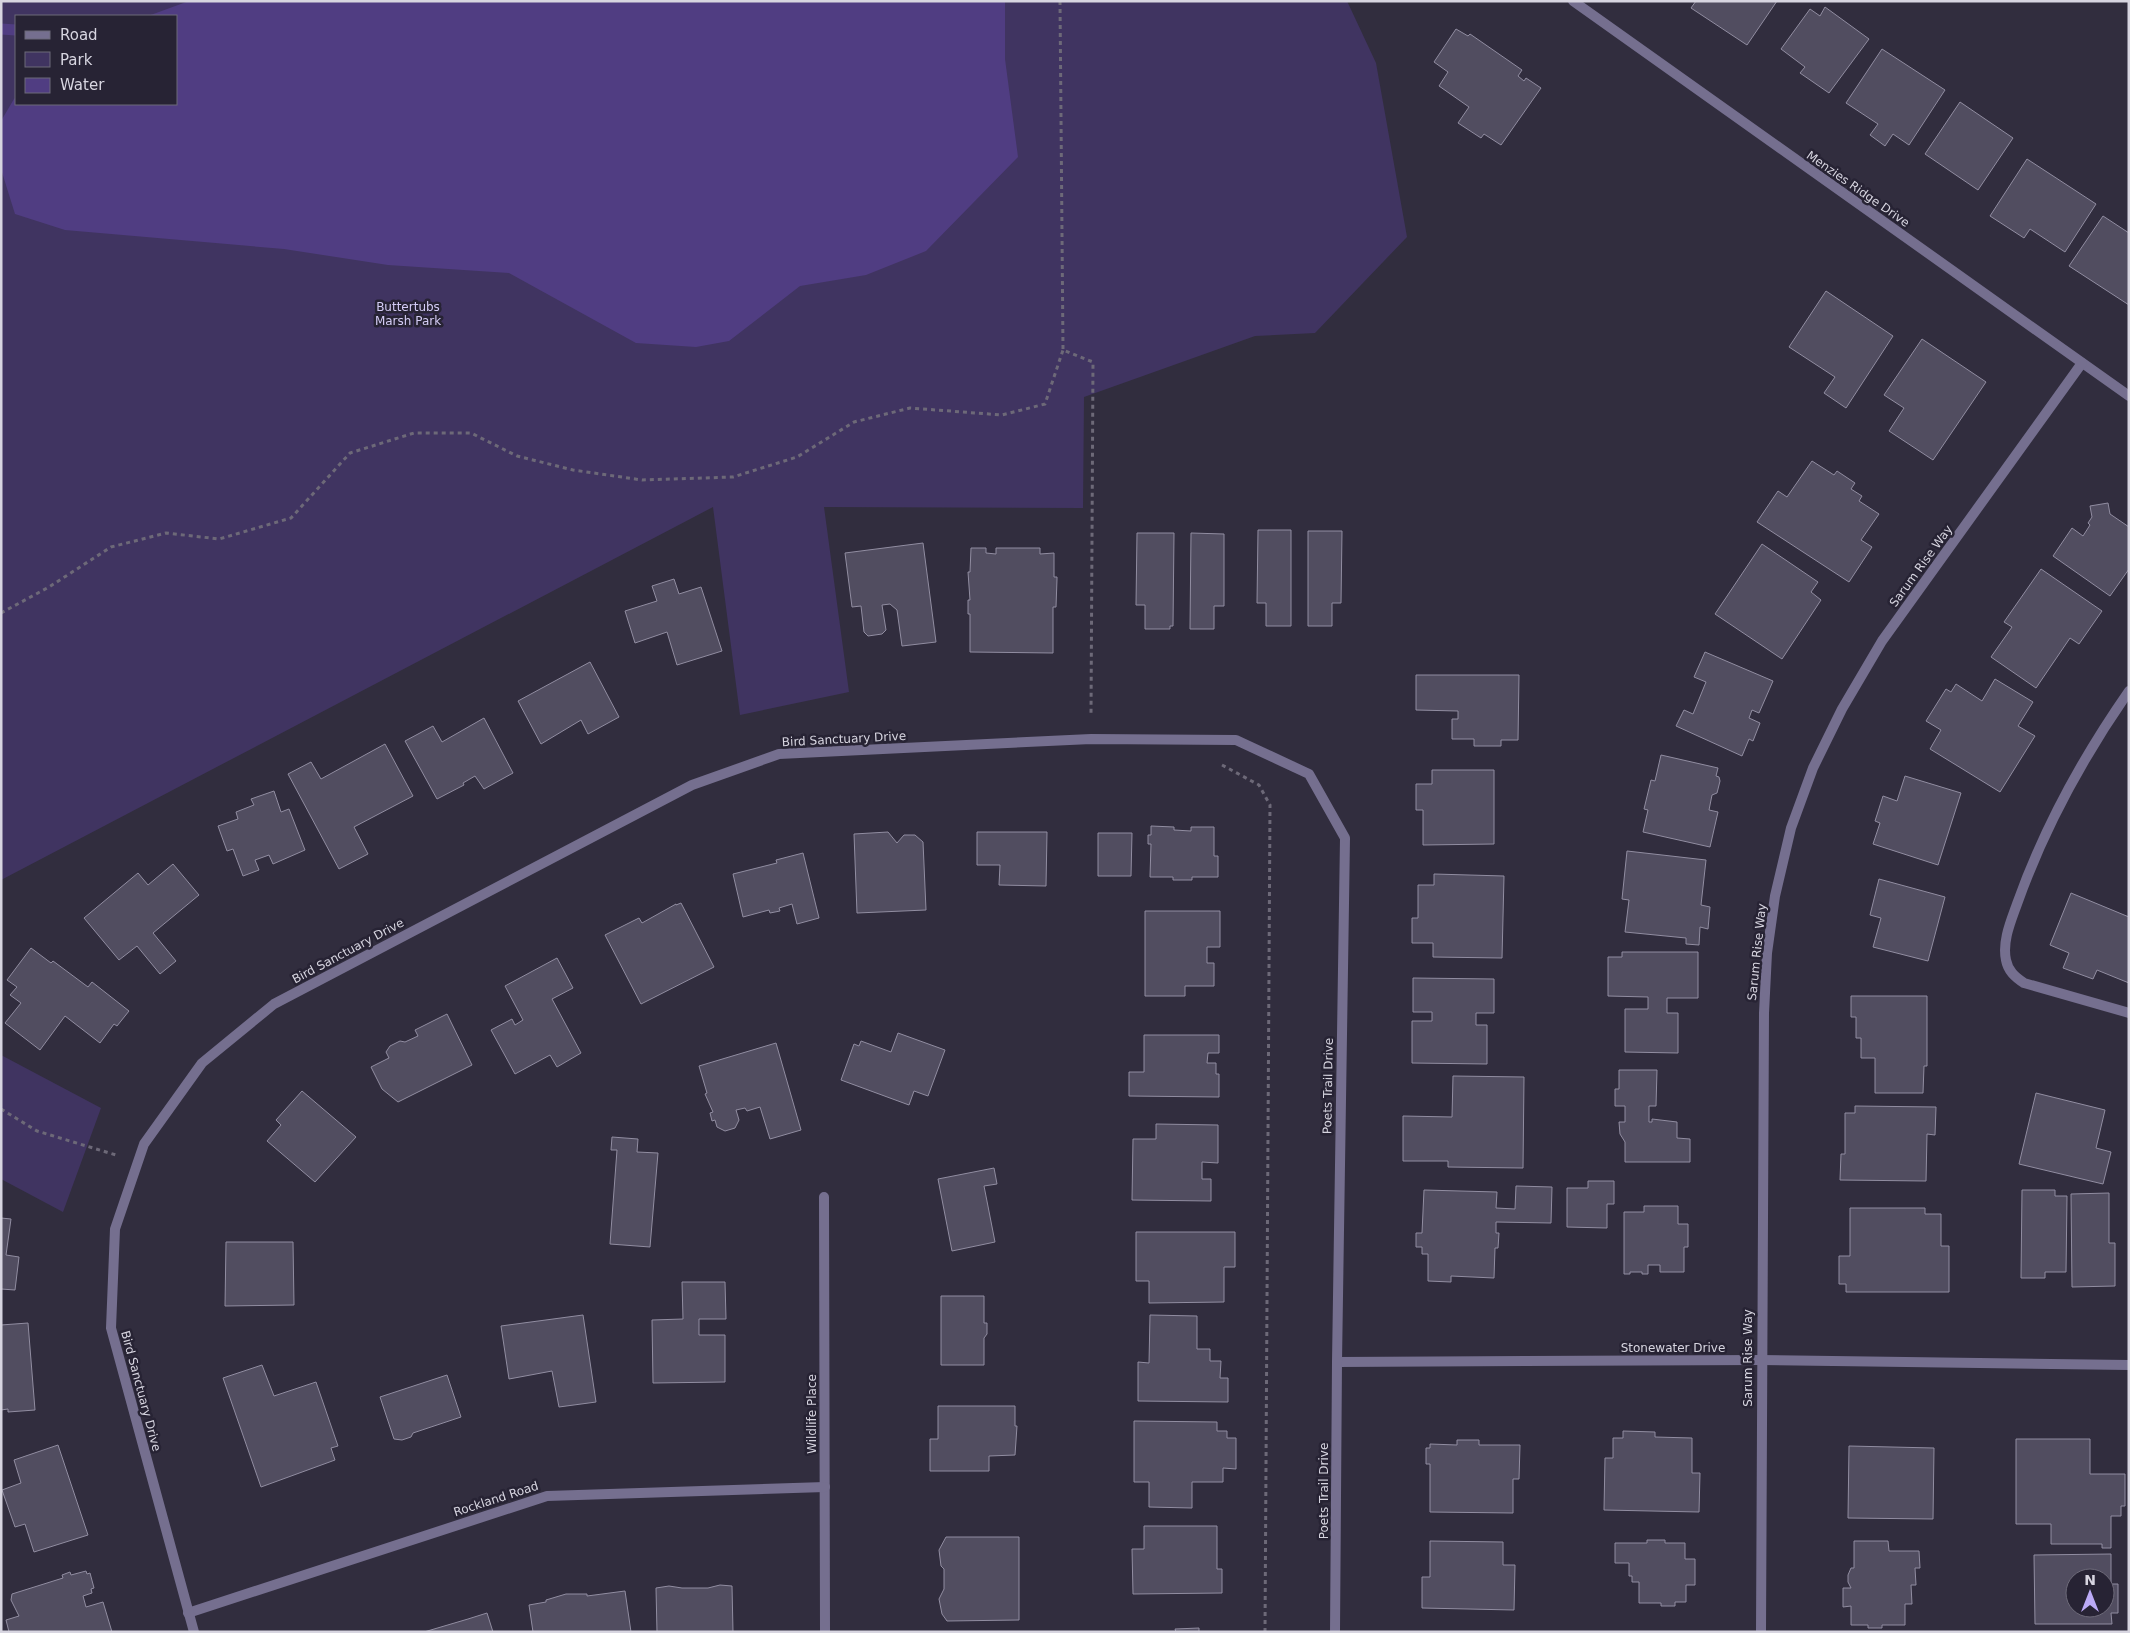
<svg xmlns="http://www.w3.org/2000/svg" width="2130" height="1633" viewBox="0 0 2130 1633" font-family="'DejaVu Sans',sans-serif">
<rect width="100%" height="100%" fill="#312d3e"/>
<g fill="#403461" fill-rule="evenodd">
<path d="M1,1H1347L1376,63L1407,237L1315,333L1255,336L1084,397L1083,508L824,507L849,692L740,715L713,507L1,880ZM16,16H176V104H16Z"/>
<polygon points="1,1055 101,1108 63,1212 1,1179"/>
</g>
<polygon fill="#503d82" points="189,1 1005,1 1005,59 1018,157 926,251 866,275 800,286 729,341 696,347 636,343 509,273 388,265 284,249 65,230 15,214 1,169 1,121 14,99 16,97 16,104 176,104 176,16 148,16"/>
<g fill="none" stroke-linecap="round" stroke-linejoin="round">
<polyline stroke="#503d82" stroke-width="11" points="1,29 16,30"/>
</g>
<g fill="#514d60" stroke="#918da1" fill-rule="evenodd">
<polygon points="1696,1 1777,1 1747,45 1691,8"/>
<polygon points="1825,7 1869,39 1829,93 1800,73 1805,67 1781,49 1810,9 1820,16"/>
<polygon points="1456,29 1468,36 1470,34 1522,70 1518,76 1524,81 1526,78 1541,88 1501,145 1484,134 1481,138 1458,123 1469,107 1439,86 1448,72 1434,62"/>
<polygon points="1882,49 1945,90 1909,145 1893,134 1885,146 1870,135 1878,124 1846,103"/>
<polygon points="1960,102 2013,138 1978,190 1925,154"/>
<polygon points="2027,159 2096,204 2065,252 2030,229 2024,238 1990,216"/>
<polygon points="2103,216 2129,233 2129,305 2069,266"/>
<polygon points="1826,291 1893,336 1846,408 1824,393 1835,377 1789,347"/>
<polygon points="1922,339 1986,382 1933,460 1889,431 1904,408 1884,395"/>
<polygon points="1812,461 1834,475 1837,471 1855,483 1851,489 1862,496 1859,501 1879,514 1861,540 1872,547 1849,582 1757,522 1778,491 1787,497"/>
<polygon points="2108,503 2110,514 2129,527 2129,569 2110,596 2053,556 2072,528 2083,536 2090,525 2088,523 2092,517 2090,506"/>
<polygon points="1258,530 1291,530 1291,626 1266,626 1266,603 1257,603"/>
<polygon points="1308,531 1342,531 1341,603 1332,603 1332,626 1308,626"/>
<polygon points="1137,533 1174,533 1173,626 1170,626 1170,629 1145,629 1145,605 1136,605"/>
<polygon points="1191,533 1224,534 1224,606 1214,606 1214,629 1190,629"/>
<polygon points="923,543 936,642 902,646 897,610 890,604 882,605 886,630 882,634 868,636 864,632 861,606 852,607 845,553"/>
<polygon points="1762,544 1818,582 1811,592 1821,600 1782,659 1715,614"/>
<polygon points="971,548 986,548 986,553 996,554 996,548 1040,548 1040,554 1054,553 1054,577 1057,577 1057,579 1056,607 1053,607 1053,653 970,652 970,614 968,614 968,600 970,600 968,572 970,572"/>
<polygon points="2041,569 2102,611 2079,644 2070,638 2036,688 1991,657 2012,627 2004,622"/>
<polygon points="674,579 679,594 701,587 722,651 677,665 667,632 635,643 625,611 657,601 652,586"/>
<polygon points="1705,652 1773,681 1759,713 1752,710 1749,718 1760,723 1753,741 1749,739 1742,756 1676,726 1684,710 1693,714 1706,682 1694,677"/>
<polygon points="590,662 619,717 588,734 581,720 541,744 518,701"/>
<polygon points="1416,675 1519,675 1518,740 1501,740 1501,746 1474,746 1474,739 1452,739 1452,719 1458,719 1458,711 1416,710"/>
<polygon points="1995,679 2033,702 2018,726 2035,736 2000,792 1930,749 1941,730 1926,721 1946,689 1951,692 1956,684 1982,701"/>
<polygon points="484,718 513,773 484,789 475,776 463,783 464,785 437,799 405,741 433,726 442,742"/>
<polygon points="385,744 413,796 354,827 368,854 339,869 288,774 311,762 321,779"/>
<polygon points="1661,755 1718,768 1716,776 1719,777 1720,781 1717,793 1712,795 1709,810 1718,812 1710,847 1643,832 1648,810 1644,809 1651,780 1655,781"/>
<polygon points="1432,770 1494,770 1494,844 1423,845 1423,810 1416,810 1416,784 1432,784"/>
<polygon points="1905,776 1961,793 1938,865 1873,844 1880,823 1875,821 1883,796 1897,801"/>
<polygon points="274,791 281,812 289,809 305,850 273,864 269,855 255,860 259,870 243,876 233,849 227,851 218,826 238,819 236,812 254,805 251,799"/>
<polygon points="1151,826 1174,827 1174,830 1191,831 1191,827 1214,827 1214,856 1218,856 1218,877 1192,877 1192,880 1173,880 1173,877 1150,877 1151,844 1148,844 1148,835 1151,835"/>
<polygon points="888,832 897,843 904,835 915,835 923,842 926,910 857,913 854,834"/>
<polygon points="977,832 1047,832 1046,886 999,885 1000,865 977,865"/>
<polygon points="1098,833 1132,833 1131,876 1098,876"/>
<polygon points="1627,851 1706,860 1701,905 1710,907 1708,929 1700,927 1699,945 1686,944 1686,938 1625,932 1629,900 1622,899"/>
<polygon points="803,853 819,918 797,924 792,904 779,908 780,911 770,913 769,910 743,917 733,874 777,863 776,860"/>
<polygon points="173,864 199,895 153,933 176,961 160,974 137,946 119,960 84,918 138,873 148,885"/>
<polygon points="1434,874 1504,876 1502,958 1433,957 1433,943 1412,943 1412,918 1418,918 1418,885 1434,885"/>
<polygon points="1879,879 1945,897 1928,961 1873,947 1881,918 1870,915"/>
<polygon points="2071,893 2129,917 2129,983 2097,970 2093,979 2063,968 2069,953 2050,945"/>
<polygon points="681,903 714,967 641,1004 605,935 639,918 642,923 676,904 676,905"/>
<polygon points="1145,911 1220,911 1220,947 1207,947 1207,963 1214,963 1214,986 1185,986 1185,996 1145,996"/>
<polygon points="31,948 51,963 53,961 88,987 92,982 129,1011 117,1026 114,1024 100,1043 65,1016 40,1050 5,1023 21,1003 10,995 17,987 7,980"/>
<polygon points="1622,952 1698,952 1698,998 1667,998 1667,1013 1678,1013 1678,1053 1625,1052 1625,1009 1648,1009 1648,997 1608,996 1608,957 1622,957"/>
<polygon points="557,958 573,988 552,999 581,1053 557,1067 550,1055 515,1074 491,1030 512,1019 515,1025 523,1020 505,986"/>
<polygon points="1413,978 1494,979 1494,1013 1476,1013 1476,1025 1487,1025 1487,1064 1412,1063 1412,1021 1432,1021 1432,1012 1413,1012"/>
<polygon points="1851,996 1927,996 1927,1066 1924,1066 1923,1093 1875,1093 1875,1058 1861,1058 1861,1038 1856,1038 1856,1017 1851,1017"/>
<polygon points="447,1014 472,1065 398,1102 382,1089 371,1067 389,1058 386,1052 390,1046 400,1041 405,1042 418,1036 415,1030"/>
<polygon points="898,1033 945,1050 928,1096 914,1091 909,1105 841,1080 854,1044 859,1046 861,1041 891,1052"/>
<polygon points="1144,1035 1219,1035 1219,1053 1208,1053 1207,1063 1216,1063 1216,1074 1219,1074 1219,1097 1129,1096 1129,1072 1144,1072"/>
<polygon points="776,1043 801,1130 770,1139 760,1107 747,1111 745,1108 736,1110 739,1120 735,1128 725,1131 717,1127 715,1120 712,1121 710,1113 713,1112 705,1094 707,1093 699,1066"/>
<polygon points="1619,1070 1657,1070 1656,1106 1649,1106 1649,1122 1652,1122 1652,1119 1677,1122 1677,1138 1690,1139 1690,1162 1625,1162 1625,1142 1620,1134 1619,1122 1625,1122 1625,1106 1615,1106 1615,1089 1619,1089"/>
<polygon points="1453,1076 1524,1077 1523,1168 1448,1167 1448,1161 1403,1161 1403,1116 1452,1117"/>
<polygon points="302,1091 356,1137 315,1182 267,1141 281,1125 276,1120"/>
<polygon points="2036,1093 2105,1110 2096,1148 2111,1152 2103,1184 2019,1164"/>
<polygon points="1855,1106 1936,1107 1935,1135 1927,1134 1926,1181 1840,1180 1841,1154 1845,1154 1845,1113 1855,1113"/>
<polygon points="1156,1124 1218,1125 1218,1163 1202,1162 1202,1179 1211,1179 1211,1201 1132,1200 1133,1139 1156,1139"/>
<polygon points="612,1137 638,1139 637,1152 658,1153 650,1247 610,1244 617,1150 611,1150"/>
<polygon points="994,1168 997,1184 984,1186 995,1242 952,1251 938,1179"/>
<polygon points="1588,1181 1614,1181 1614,1204 1607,1204 1607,1228 1567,1227 1567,1188 1588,1188"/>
<polygon points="1516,1186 1552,1187 1551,1223 1496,1222 1496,1233 1499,1233 1498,1248 1495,1248 1494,1278 1451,1276 1451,1282 1428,1281 1428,1254 1422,1254 1422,1247 1416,1247 1416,1233 1422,1233 1424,1190 1497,1192 1496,1208 1515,1209"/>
<polygon points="2022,1190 2055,1190 2055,1196 2067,1196 2066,1272 2045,1272 2045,1278 2021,1278"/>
<polygon points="2109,1193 2109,1243 2115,1243 2115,1286 2072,1287 2071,1194"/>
<polygon points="1644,1206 1678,1206 1678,1224 1688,1224 1688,1247 1684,1247 1684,1272 1660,1272 1660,1265 1648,1265 1648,1274 1642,1274 1642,1272 1630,1272 1630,1274 1624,1274 1624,1212 1644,1212"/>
<polygon points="1850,1208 1925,1208 1925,1214 1941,1214 1941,1246 1949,1246 1949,1292 1846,1292 1846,1284 1839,1284 1839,1256 1850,1256"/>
<polygon points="1,1218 11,1219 6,1255 19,1257 15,1290 1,1289"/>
<polygon points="1136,1232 1235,1232 1235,1267 1224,1267 1224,1302 1149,1303 1149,1281 1136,1281"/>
<polygon points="226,1242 293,1242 294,1305 225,1306"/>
<polygon points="682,1282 725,1282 726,1319 699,1319 699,1335 725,1335 725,1382 653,1383 652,1320 683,1319"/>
<polygon points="941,1296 984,1296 984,1323 987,1323 987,1334 984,1338 984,1365 941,1365"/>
<polygon points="583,1315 596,1402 559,1407 552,1371 509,1379 501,1326"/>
<polygon points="1150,1315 1197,1316 1197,1349 1210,1349 1210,1361 1221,1361 1220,1378 1228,1378 1228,1402 1138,1401 1138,1362 1149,1363"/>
<polygon points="28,1323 35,1410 8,1412 8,1409 1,1410 1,1325"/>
<polygon points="262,1365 274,1396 316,1382 338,1446 331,1448 335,1460 261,1487 223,1378"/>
<polygon points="447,1375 461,1417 413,1433 411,1437 402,1440 394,1439 380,1397"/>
<polygon points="938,1406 1015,1406 1015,1426 1017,1426 1015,1455 989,1456 989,1471 930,1471 930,1439 938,1439"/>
<polygon points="1134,1421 1217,1422 1217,1431 1227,1431 1227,1438 1236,1438 1236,1469 1223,1468 1223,1482 1192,1482 1192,1508 1149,1507 1149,1482 1134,1482"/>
<polygon points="1623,1431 1655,1432 1655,1437 1692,1438 1692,1473 1700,1473 1699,1512 1604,1510 1605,1458 1613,1458 1613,1438 1623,1438"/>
<polygon points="2016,1439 2090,1439 2090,1474 2125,1474 2125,1506 2121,1506 2121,1516 2111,1516 2111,1548 2102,1548 2102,1544 2051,1544 2051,1524 2016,1524"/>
<polygon points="1457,1440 1479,1440 1479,1445 1520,1445 1519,1479 1513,1479 1513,1513 1430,1512 1430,1464 1426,1464 1426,1448 1430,1448 1430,1444 1457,1445"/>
<polygon points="58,1445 88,1535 34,1552 25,1524 15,1527 2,1490 21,1483 14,1460"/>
<polygon points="1849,1446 1934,1448 1933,1519 1848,1518"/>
<polygon points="1144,1526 1217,1526 1217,1569 1222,1569 1222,1593 1133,1594 1132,1549 1144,1549"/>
<polygon points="946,1537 1019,1537 1019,1620 947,1621 942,1614 939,1599 944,1589 944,1569 941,1566 939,1550"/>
<polygon points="1647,1540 1665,1540 1665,1543 1685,1543 1685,1559 1695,1559 1695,1585 1686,1585 1686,1602 1675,1602 1675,1606 1661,1606 1661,1603 1639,1603 1639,1582 1632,1582 1632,1576 1629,1576 1629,1563 1615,1563 1615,1543 1647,1543"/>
<polygon points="1430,1541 1503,1542 1503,1565 1515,1565 1514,1610 1422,1608 1422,1577 1430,1577"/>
<polygon points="1854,1541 1888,1541 1889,1551 1919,1551 1920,1568 1915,1568 1916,1585 1911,1585 1912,1604 1905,1604 1905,1625 1882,1625 1882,1628 1868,1628 1868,1625 1851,1625 1851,1606 1843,1607 1843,1588 1851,1588 1848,1582 1848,1575 1851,1568 1854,1568"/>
<path d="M2111,1554V1584H2118V1613H2111L2112,1624H2035L2034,1555ZM2075,1578H2105V1608H2075Z"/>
<polygon points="86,1571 87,1574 90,1573 94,1588 91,1589 92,1593 83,1596 86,1607 103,1602 112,1632 9,1632 6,1620 19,1616 11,1600 12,1594 63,1578 62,1575 70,1572 71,1575"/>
<polygon points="720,1585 732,1586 733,1632 657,1632 656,1588 669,1586 682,1588 708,1588"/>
<polygon points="625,1591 631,1632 533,1632 529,1605 546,1602 546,1600 566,1594 587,1594 587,1596"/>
<polygon points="487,1613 493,1632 424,1632 468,1619"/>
<polygon points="1199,1628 1199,1632 1219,1632 1176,1632 1175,1629"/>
</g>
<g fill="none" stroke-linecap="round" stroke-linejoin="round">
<g stroke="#6d6978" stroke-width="3" stroke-dasharray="4 4" stroke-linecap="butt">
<polyline points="1060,1 1063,350 1093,362 1091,715"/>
<polyline points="1,613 49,587 111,547 166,533 219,539 291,518 350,453 414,433 471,433 517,456 573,470 642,480 733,477 797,457 854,422 910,408 1002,415 1045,404 1063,350"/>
<polyline points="1222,765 1259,785 1270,805 1265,1632"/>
<polyline points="1,1109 37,1131 116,1155"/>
</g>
<path stroke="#756f8f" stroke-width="10" d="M2129,691C2083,757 2044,828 2017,904C2011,921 2002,941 2006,960C2008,971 2015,977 2024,983L2129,1013"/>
<g stroke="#756f8f" stroke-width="10">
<polyline points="1573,1 2129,396"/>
<polyline points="824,1197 825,1632"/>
<polyline points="1337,1362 1760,1360 2129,1365"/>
<polyline points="188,1613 547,1496 825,1487"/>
<polyline points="194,1632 111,1328 115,1229 144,1144 202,1063 274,1004 692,785 779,754 1091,739 1236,740 1309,774 1345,838 1337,1362 1335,1632"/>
<polyline points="1761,1632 1764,1013 1767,953 1775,896 1791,828 1813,768 1842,709 1882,641 2082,363"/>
</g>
</g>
<g text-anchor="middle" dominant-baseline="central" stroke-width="5" stroke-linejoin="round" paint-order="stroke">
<g font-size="12" fill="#d7d5e0" stroke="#272334">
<text transform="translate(1858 189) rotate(35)">Menzies Ridge Drive</text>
<text transform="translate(1921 566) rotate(-54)">Sarum Rise Way</text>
<text transform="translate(844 739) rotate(-3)">Bird Sanctuary Drive</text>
<text transform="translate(348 951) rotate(-28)">Bird Sanctuary Drive</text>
<text transform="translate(1757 952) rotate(-84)">Sarum Rise Way</text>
<text transform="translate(1328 1086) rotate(-89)">Poets Trail Drive</text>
<text x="1673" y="1348">Stonewater Drive</text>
<text transform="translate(1748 1358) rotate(-90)">Sarum Rise Way</text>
<text transform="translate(141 1391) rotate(75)">Bird Sanctuary Drive</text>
<text transform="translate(812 1414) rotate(-90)">Wildlife Place</text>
<text transform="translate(1324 1491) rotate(-90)">Poets Trail Drive</text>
<text transform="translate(496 1499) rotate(-18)">Rockland Road</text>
</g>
<g font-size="12" fill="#d4ccf5" stroke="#272334">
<text x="408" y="307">Buttertubs<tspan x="408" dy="14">Marsh Park</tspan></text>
</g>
</g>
<rect width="2130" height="1633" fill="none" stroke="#d7d5e0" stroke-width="5"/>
<rect x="15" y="15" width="162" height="90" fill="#272334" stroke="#6d6a79"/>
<rect x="25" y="31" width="25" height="8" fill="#756f8f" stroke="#6d6a79"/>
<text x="60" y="40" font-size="15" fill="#d7d5e0">Road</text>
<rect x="25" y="52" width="25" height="15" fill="#403461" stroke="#6d6a79"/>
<text x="60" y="65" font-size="15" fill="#d7d5e0">Park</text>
<rect x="25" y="78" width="25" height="15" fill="#503d82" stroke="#6d6a79"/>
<text x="60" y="90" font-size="15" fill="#d7d5e0">Water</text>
<g transform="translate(2090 1593)"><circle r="24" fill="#272334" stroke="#6d6a79"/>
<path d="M0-4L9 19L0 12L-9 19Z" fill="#bbaaf6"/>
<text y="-8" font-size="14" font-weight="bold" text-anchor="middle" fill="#d7d5e0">N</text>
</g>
</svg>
